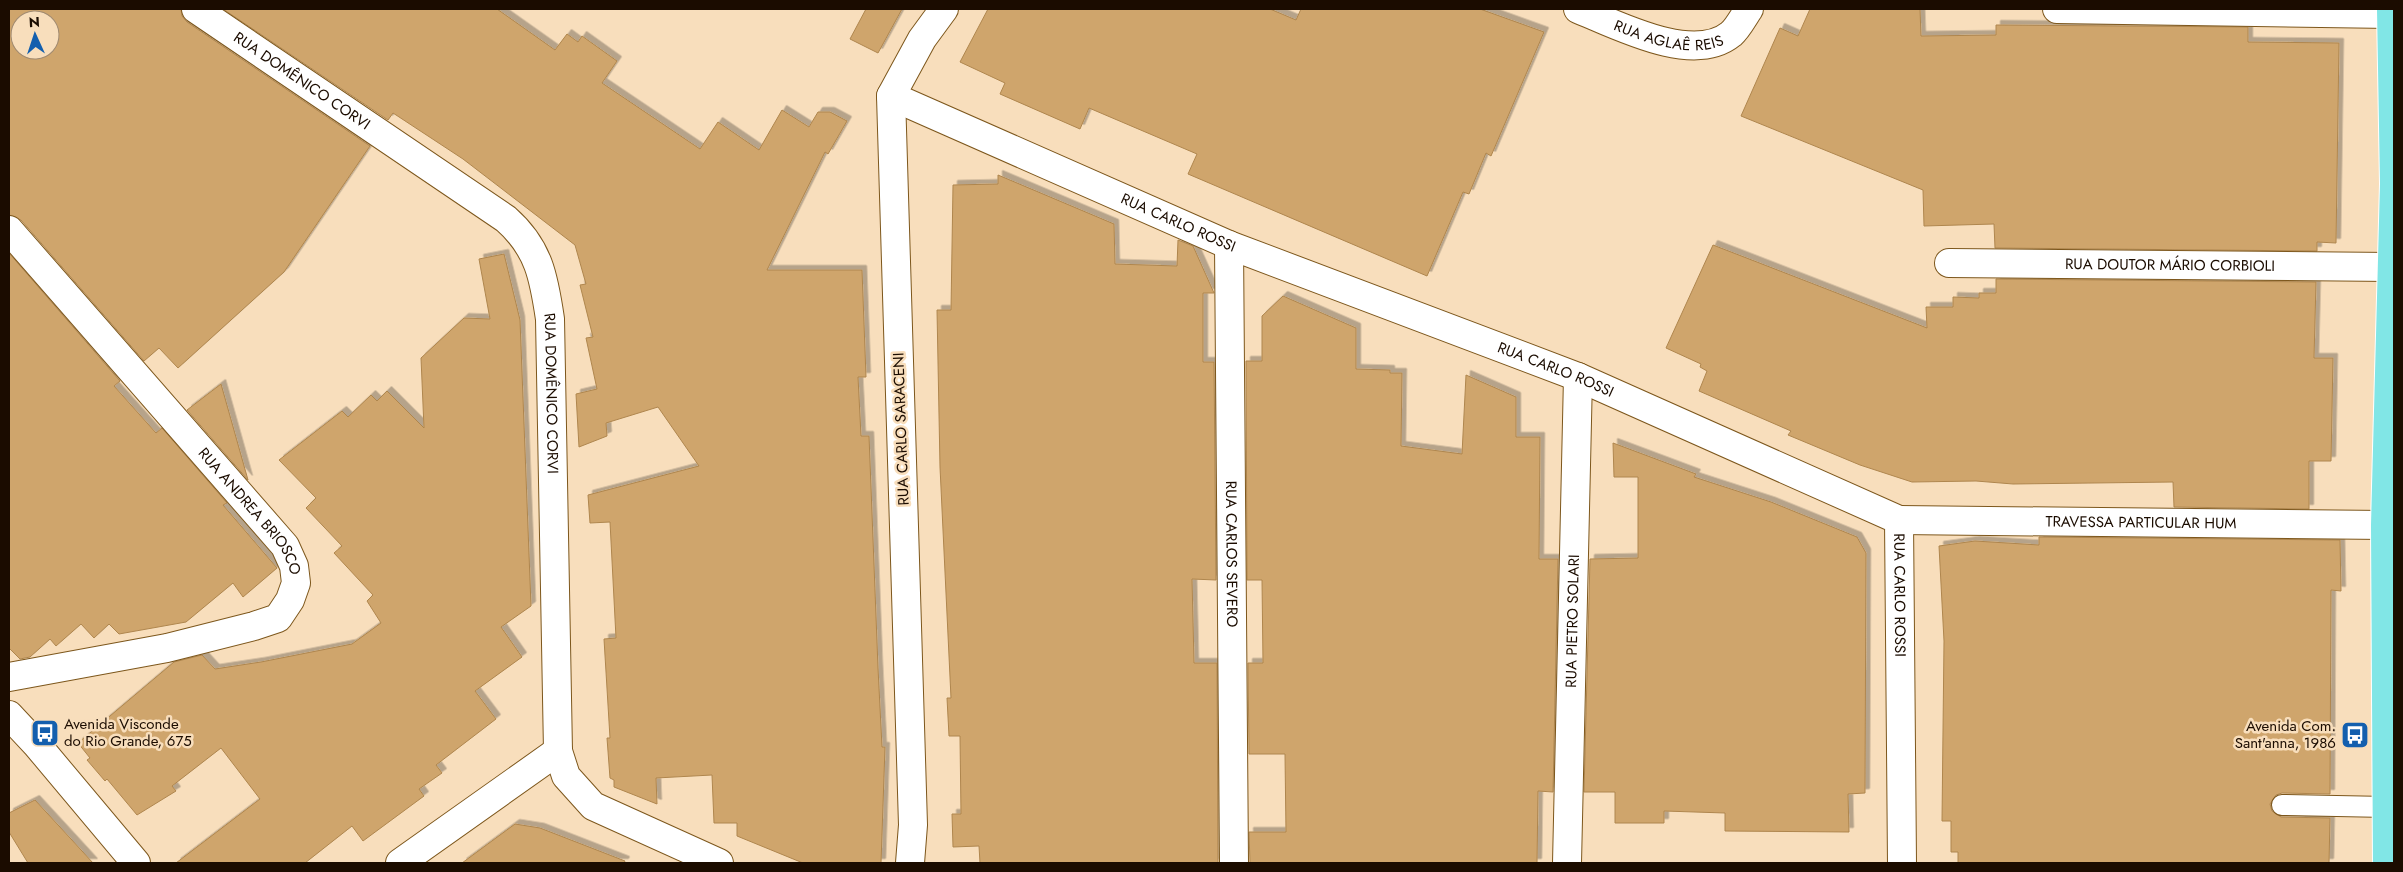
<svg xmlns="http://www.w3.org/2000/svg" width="2403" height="872" viewBox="0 0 2403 872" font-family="Jost,sans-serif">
<defs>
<filter id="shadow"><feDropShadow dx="4.5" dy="-4.5" stdDeviation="0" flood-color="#0004"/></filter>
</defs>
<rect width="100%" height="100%" fill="#f8debc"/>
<g fill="#cfa56c" stroke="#af864e" fill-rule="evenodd" filter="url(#shadow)">
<path d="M9,9H181L182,16L187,22L370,146L284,272L178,368L159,348L144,361L21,220L9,215ZM20,20H50V50H20Z"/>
<polygon points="223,9 497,9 555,50 567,34 578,42 582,36 617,61 602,83 700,149 718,122 759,150 782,110 809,127 818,112 830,112 847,121 828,154 825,152 767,270 862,270 866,377 858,377 861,436 869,436 878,668 882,747 885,747 881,863 803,863 737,836 737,823 714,823 712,775 656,778 657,804 614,787 614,780 610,778 607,738 610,738 604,639 616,638 610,522 590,523 588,495 699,466 658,407 606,423 607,436 579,447 576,394 597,389 586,338 593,337 580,285 586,284 575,245 463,159 393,113 388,120"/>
<polygon points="866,9 902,9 878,53 850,39"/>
<polygon points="988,9 1270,9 1296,20 1301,9 1480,9 1544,32 1491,156 1486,153 1469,194 1463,192 1427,276 1188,174 1197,154 1089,108 1080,129 1000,94 1005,83 960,62"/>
<polygon points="1810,9 1920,9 1921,36 1996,35 1996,25 2248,27 2248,42 2339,43 2336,243 2317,242 2317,251 1995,248 1994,224 1924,226 1923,190 1741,116 1780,28 1798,36"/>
<polygon points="998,175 1114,224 1115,264 1177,266 1178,240 1193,246 1214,293 1203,293 1203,362 1214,362 1216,580 1192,579 1194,663 1217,663 1218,863 980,863 979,846 953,847 952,814 961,814 960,736 949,736 947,698 951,698 940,467 937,310 951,310 953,185 998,184"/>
<polygon points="1713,245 1927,328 1926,307 1953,307 1953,297 1979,298 1979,293 1996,293 1996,279 2316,282 2314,358 2333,358 2331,461 2309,461 2309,509 2174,507 2173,482 2013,484 1976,481 1912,482 1860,465 1788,435 1791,431 1699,391 1707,371 1700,367 1701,364 1666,348"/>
<polygon points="9,253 120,381 114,386 156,433 162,428 227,503 223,505 277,568 243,597 233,583 186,622 119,634 109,624 94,638 81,624 56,646 50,639 30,657 20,659 9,648"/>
<polygon points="504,254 520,320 531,606 501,627 522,657 475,691 496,719 436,765 442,773 419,789 424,796 363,841 352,826 305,863 176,863 260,799 221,748 172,786 176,791 137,815 107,779 105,781 87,760 90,758 78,743 174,662 202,655 215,669 261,662 352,644 381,623 367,601 373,595 334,553 342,546 306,508 316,498 279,460 342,411 348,417 371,395 377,401 387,391 424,428 421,358 464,318 490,319 479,259"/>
<polygon points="1283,296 1356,328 1356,369 1390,370 1390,373 1402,373 1401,446 1462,454 1466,375 1516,397 1516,437 1540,437 1539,559 1558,559 1553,792 1538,791 1537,863 1250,863 1249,832 1286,832 1285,754 1249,754 1248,663 1263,663 1262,580 1247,580 1246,361 1262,361 1262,316"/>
<polygon points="221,384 248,480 187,410"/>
<polygon points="1613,443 1696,474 1694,477 1771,502 1857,537 1866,553 1865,793 1848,794 1849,832 1725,831 1725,813 1664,811 1664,823 1615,823 1615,792 1584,792 1590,559 1638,558 1638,477 1614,477"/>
<polygon points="2039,537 2340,540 2341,591 2331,590 2330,794 2282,793 2276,795 2270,804 2272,811 2281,817 2330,818 2329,863 1958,863 1958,852 1951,852 1951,821 1942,821 1944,641 1939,546 1975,541 2039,545"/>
<polygon points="35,800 71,839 93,863 28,863 9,832 9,813"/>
<polygon points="515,824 540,828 625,861 624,863 462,863"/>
</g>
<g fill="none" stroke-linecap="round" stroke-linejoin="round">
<defs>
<polyline id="lane" points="2282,805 2387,807"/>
<g id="street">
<path id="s1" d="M196,9L506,219C539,248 544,278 550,319L558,751L566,776L593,806L719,863"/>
<path id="s2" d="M1578,9C1617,25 1693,65 1731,34C1738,28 1744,16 1749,9"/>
<polyline points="2057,9 2391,14"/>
<path id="s3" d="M891,96L1229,245L1578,377L1899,520L1902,863"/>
<path id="s4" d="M9,230L285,546L294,566L296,583L290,600L278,618L254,626L167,648L9,677"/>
<path id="s5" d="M1229,245L1234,863"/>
<path id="s6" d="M1949,263L2392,267"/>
<path id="s7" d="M1899,520L2385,525"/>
<polyline points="400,863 558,751"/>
<polyline points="910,863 913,825 891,96 922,39 944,9"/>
<path id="s8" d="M1567,863L1578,377"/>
</g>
<polyline id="secondary" points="9,715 37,745 136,863"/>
<polyline id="primary" points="2387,863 2385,525 2394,184 2391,9"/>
</defs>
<use href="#lane" stroke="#7d571c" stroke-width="22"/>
<use href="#street" stroke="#7d571c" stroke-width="30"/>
<use href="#secondary" stroke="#7d571c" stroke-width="30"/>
<use href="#primary" stroke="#fff" stroke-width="30"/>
<use href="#lane" stroke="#fff" stroke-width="20"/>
<use href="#street" stroke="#fff" stroke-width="28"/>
<use href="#secondary" stroke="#fff" stroke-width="28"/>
<use href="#primary" stroke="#81e6e6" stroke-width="28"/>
</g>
<defs>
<symbol id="bus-square" viewBox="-11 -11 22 22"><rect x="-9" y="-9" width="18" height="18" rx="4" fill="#135fae" stroke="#f8debc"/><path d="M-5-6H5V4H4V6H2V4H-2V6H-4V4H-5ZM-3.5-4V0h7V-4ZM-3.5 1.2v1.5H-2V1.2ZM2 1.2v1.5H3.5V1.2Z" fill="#fff"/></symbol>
</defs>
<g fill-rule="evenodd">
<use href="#bus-square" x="29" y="717" width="32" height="32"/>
<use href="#bus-square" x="2339" y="719" width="32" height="32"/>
</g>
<g text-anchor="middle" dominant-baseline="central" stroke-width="5" stroke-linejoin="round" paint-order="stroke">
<g font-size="15" fill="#1b0c00" stroke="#f8debc">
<text stroke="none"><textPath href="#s2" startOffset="96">RUA AGLAÊ REIS</textPath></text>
<text stroke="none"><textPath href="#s1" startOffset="128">RUA DOMÊNICO CORVI</textPath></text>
<text stroke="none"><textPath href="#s3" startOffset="314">RUA CARLO ROSSI</textPath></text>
<text stroke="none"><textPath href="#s6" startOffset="221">RUA DOUTOR MÁRIO CORBIOLI</textPath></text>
<text stroke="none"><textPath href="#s3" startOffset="719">RUA CARLO ROSSI</textPath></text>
<text stroke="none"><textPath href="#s1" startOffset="561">RUA DOMÊNICO CORVI</textPath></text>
<text transform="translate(901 429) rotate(-92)">RUA CARLO SARACENI</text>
<text stroke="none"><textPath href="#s4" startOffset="371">RUA ANDREA BRIOSCO</textPath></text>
<text stroke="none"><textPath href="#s7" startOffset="242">TRAVESSA PARTICULAR HUM</textPath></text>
<text stroke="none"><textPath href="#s5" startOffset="309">RUA CARLOS SEVERO</textPath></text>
<text stroke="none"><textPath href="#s3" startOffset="1169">RUA CARLO ROSSI</textPath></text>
<text stroke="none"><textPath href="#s8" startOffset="242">RUA PIETRO SOLARI</textPath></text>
</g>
<g font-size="15" fill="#1b0c00" stroke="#f8debc" text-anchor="start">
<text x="64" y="724">Avenida Visconde<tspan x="64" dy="17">do Rio Grande, 675</tspan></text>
<text x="2336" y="726" text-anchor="end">Avenida Com.<tspan x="2336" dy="17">Sant'anna, 1986</tspan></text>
</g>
</g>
<rect width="2403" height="872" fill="none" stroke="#1b0c00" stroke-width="20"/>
<g transform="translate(35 35) rotate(357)"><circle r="24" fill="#f8debc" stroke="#a08a71"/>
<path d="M0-4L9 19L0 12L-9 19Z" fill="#135fae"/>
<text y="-8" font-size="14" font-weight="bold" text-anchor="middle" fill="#1b0c00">N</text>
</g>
</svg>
